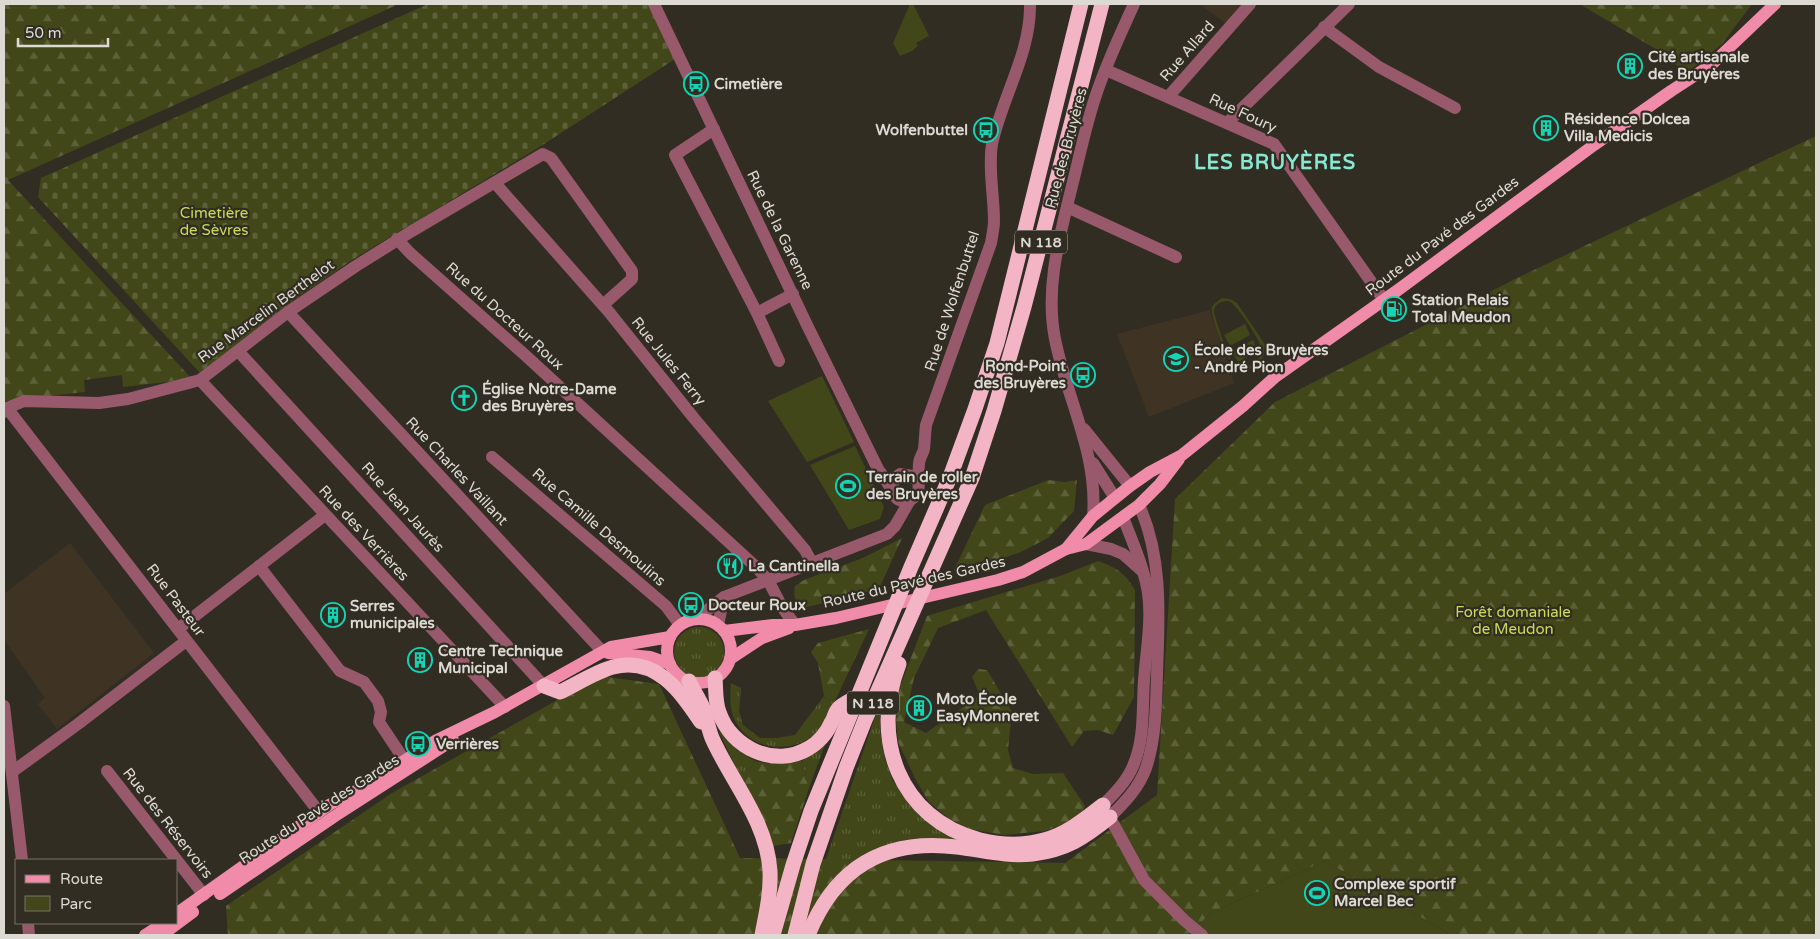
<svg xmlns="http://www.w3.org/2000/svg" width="1820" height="939" viewBox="0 0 1820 939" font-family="'Varela Round',sans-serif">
<defs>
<pattern id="grass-tufts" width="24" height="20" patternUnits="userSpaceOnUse" patternTransform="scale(1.25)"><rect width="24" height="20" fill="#414718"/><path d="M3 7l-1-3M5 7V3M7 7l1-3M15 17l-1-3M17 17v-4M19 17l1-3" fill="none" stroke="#5c6139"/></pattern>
<pattern id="forest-firs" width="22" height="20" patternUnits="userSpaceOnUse" patternTransform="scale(1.25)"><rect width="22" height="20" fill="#414718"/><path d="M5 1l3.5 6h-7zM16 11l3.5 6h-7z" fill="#5c6139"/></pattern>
<pattern id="cemetery-stones" width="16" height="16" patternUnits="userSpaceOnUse" patternTransform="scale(1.25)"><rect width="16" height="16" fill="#414718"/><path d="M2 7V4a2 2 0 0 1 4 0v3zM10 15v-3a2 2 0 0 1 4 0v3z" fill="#5c6139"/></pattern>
</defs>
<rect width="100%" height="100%" fill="#322d23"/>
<g fill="#3f3324">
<polygon points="1200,4 1243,4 1225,23"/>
<polygon points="1210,310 1234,383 1149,417 1117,334"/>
<polygon points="70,543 154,653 57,729 38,704 45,698 5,641 4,594"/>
</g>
<g fill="url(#grass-tufts)">
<circle cx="699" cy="652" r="25"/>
<path d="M731,683L741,688L739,711L743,725L760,738H777L795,735L824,696L833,705C829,713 826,723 820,729C799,754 754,753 737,724C729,712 730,696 731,683Z"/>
<path d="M880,703V732L885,759L893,781L914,808L941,831L963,841C944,840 924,837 905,840C873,845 836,884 810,905Z"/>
<polygon points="723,731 737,750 755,761 743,782 719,732"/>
<polygon points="827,739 809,788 802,761"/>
</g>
<g fill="url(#forest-firs)">
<polygon points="4,4 399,4 8,180 192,379 123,387 122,375 84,380 85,392 4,401"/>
<polygon points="1582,4 1752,4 1722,44 1684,75 1671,58 1583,6"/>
<polygon points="1816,136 1816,935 1451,935 1325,861 1209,914 1192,933 1176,935 228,935 226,906 392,793 600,676 659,684 740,858 1065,863 1157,795 1175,499 1275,402 1515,279"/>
<polygon points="1048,480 1065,482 1077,480 1074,511 1048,538 1021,552 985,564 954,570 985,505"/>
<path d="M902,538L879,589L803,608C795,601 793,597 795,586L804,580L863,558Z"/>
<path d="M1098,561C1117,568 1124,572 1135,590L1134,697L1113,735L1098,730L1084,731L1072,747L986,610L938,628L914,678L904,722L926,733L980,695L972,677L978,669L987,670L1012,712L1008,750L1013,768L1033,774L1063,773L1085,806L1080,818L1045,831L1004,835L970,829L948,818L928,801L915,778L898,742L896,719L899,689L927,616L1063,575Z"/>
<polygon points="869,629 833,705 824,696 818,663 811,652 818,643"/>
<path d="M755,761C772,765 785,764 802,761L809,788L791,843L773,846L743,782Z"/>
</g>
<polygon fill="url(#cemetery-stones)" points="428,4 648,4 675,59 541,146 352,260 288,304 200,373 38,197 41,178"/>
<g fill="#414718" fill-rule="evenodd">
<polygon points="910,4 913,4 929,36 916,43 918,46 914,49 914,50 900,56 893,43"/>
<path d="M1222,298L1230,299L1237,303L1273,356L1271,357L1265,349C1263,358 1261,364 1253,368C1247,370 1239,370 1234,366C1227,361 1212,320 1212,311C1211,308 1212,307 1214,304ZM1229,301C1236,304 1260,339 1261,348C1262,353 1260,358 1256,361C1253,365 1248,367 1242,366C1237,365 1233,362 1230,358C1227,352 1214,316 1214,311C1215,303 1222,301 1229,301Z"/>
<polygon points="1245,324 1250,335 1230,346 1224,335"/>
<polygon points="1253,340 1258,351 1238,362 1232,351"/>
<polygon points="822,376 854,442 807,462 768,401"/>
<polygon points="855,446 884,507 880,519 849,530 810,465"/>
<polygon points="1325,861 1451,935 1176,935 1192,933 1209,914"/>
</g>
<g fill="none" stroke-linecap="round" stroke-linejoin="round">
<g stroke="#97596b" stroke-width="12">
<polyline points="654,4 807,325 878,469 891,488"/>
<polyline points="1324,27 1379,67 1455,108"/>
<polyline points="1106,70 1274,144 1384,300"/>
<polyline points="1168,97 1250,4"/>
<polyline points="1227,123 1349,4"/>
<polyline points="714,129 675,155 757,313 779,361"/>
<polyline points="495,183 609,312 693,417 805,550 812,563"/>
<polyline points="1067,207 1176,257"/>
<polyline points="397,239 410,253 525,355 756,567 768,580 782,607 795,625"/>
<polyline points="288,312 603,652"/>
<polyline points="757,313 793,294"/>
<polyline points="238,351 544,686"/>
<polyline points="200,380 505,707"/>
<polyline points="7,408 319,812"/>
<polyline points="4,412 7,408 24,401 99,403 128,399 200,380 288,312 356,266 412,231 543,154 551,158 632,271 632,279 603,305"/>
<polyline points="1084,429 1130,486"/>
<polyline points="492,457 666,606 680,625"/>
<polyline points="1093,463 1115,498"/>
<path d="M918,482L912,476L900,474C888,482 890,503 907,501C912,500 917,496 918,491C920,483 918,472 919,464C919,458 923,454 924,449C925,441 925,433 926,425L991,243C992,236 994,228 994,221C994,195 988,169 992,144C1002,97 1031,53 1030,4"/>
<path d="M1093,516C1098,453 1067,400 1055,339C1045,289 1059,239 1071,190C1079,159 1085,128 1095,98C1105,66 1120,35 1134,4"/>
<path d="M1123,517C1132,541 1144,567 1148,593C1152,621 1146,652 1144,680C1142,709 1145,739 1133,766C1127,781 1114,794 1103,805L1144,880L1184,920L1202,935"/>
<polyline points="1086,544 1111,549 1123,554 1141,570"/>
<polyline points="259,566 340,671 364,682 378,701 381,712 379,722 405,761"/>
<polyline points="696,619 724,597 887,534 895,526 910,500"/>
<polyline points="718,625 724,597"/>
<polyline points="178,629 325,515"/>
<polyline points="4,706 22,860"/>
<polyline points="107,771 204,895"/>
<polyline points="12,772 78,724 186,641"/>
<path d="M1110,817C1124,803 1139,788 1146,768C1156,738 1156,706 1157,674C1159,617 1163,558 1139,505"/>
<polyline points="28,923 29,935"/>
</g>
<g stroke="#f18baa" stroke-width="12">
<polyline points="1066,549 1093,516 1130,486 1150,472 1182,455 1243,406 1275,377 1398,290 1594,145 1671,91 1711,65 1775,4"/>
<circle cx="699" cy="651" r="32"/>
<polyline points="724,631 773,625 795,625 836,618 998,580 1023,572 1066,549 1086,544 1139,505 1160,484 1179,459"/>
<polyline points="608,653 650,657 670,664"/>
<polyline points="730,659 762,638 789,628"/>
<polyline points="220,894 335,816 453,740"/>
<polyline points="176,914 329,805 365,786 435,741 495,712 611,647 670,637"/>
<polyline points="145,935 164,923"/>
<polyline points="162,935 193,912"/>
</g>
<g stroke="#f3b4c5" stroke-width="15">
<path d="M899,664C870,738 899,819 980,840C1001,845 1023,846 1044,840C1067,834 1085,819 1103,805"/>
<path d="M715,678C716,689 715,702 719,712C731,748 775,769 809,748C818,743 827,733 831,723C834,719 835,712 838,709C842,704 852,700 857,697"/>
<path d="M689,681C693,690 699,699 703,708C707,718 708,728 712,738C731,781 767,821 770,871C771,893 766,914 762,935"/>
<path d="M544,686L560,692C575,685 597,671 613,667C656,656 680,691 701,722"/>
<polyline points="773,935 793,865 811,811 911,567 950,477 975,409 997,343 1081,4"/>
<polyline points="795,935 813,864 846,768 865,720 972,478 994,411 1024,307 1102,4"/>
<path d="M808,935C835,868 884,838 957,847C982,850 1007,857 1033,854C1066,850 1084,838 1110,817"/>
</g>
</g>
<defs>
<symbol id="building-ring" viewBox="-11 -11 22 22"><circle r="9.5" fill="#322d23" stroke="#11d5b4" stroke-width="1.5"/><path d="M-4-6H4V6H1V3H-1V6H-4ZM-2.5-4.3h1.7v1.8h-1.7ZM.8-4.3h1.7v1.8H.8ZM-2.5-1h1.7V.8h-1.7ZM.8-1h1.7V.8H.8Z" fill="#11d5b4"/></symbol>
<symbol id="bus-ring" viewBox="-11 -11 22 22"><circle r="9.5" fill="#322d23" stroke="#11d5b4" stroke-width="1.5"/><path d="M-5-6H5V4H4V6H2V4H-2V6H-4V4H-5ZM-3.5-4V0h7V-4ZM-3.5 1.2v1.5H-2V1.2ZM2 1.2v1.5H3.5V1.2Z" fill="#11d5b4"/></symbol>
<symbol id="fuel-ring" viewBox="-11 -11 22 22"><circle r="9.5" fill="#322d23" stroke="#11d5b4" stroke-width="1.5"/><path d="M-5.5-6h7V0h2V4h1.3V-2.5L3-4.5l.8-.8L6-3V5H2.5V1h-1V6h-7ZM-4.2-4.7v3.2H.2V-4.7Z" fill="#11d5b4"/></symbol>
<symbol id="school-ring" viewBox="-11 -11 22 22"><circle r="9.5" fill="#322d23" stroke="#11d5b4" stroke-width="1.5"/><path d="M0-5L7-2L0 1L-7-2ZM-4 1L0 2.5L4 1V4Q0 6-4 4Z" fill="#11d5b4"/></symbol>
<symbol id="church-ring" viewBox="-11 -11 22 22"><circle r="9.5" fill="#322d23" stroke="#11d5b4" stroke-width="1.5"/><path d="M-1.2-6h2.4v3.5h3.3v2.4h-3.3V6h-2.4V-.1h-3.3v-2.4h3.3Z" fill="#11d5b4"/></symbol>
<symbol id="stadium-ring" viewBox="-11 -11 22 22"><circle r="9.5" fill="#322d23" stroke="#11d5b4" stroke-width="1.5"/><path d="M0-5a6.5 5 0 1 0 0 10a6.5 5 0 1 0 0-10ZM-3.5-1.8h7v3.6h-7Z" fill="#11d5b4"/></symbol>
<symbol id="restaurant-ring" viewBox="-11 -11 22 22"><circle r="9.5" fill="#322d23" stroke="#11d5b4" stroke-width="1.5"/><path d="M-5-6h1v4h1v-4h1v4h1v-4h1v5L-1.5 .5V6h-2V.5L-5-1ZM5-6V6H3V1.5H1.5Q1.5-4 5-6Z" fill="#11d5b4"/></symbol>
</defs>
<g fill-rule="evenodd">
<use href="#building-ring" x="1616" y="52" width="28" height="28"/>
<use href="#bus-ring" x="682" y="70" width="28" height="28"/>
<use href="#building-ring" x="1532" y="114" width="28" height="28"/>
<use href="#bus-ring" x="972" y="116" width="28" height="28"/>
<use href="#fuel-ring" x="1380" y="295" width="28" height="28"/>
<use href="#school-ring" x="1162" y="345" width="28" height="28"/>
<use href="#bus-ring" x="1069" y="361" width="28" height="28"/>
<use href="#church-ring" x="450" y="384" width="28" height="28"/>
<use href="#stadium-ring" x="834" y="472" width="28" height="28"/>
<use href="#restaurant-ring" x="716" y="552" width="28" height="28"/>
<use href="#bus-ring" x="677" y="591" width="28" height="28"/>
<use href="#building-ring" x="319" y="601" width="28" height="28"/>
<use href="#building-ring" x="406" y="646" width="28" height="28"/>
<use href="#building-ring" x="905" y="694" width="28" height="28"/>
<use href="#bus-ring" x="404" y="730" width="28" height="28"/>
<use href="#stadium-ring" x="1303" y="879" width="28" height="28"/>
</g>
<g text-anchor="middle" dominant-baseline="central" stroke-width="4.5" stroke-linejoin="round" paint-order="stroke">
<g fill="#322d23" stroke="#aaa69e" stroke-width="1">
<rect x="1015" y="230.5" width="52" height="23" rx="4"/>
<rect x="847" y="691.5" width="52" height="23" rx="4"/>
</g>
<g font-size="14" font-weight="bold" fill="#dddad3">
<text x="1041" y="242">N 118</text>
<text x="873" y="703">N 118</text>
</g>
<g font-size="15" fill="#dddad3" stroke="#322d23">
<text transform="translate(1187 51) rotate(-49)">Rue Allard</text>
<text transform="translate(1243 113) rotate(25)">Rue Foury</text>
<text transform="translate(1066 148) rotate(-75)">Rue des Bruyères</text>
<text transform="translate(780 230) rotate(64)">Rue de la Garenne</text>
<text transform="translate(1442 236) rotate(-37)">Route du Pavé des Gardes</text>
<text transform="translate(952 301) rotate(-72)">Rue de Wolfenbuttel</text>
<text transform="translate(266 311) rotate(-36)">Rue Marcelin Berthelot</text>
<text transform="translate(505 316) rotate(42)">Rue du Docteur Roux</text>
<text transform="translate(669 361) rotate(51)">Rue Jules Ferry</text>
<text transform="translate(457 471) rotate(47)">Rue Charles Vaillant</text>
<text transform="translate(403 507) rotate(48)">Rue Jean Jaurès</text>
<text transform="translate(599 527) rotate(41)">Rue Camille Desmoulins</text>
<text transform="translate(364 533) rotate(47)">Rue des Verrières</text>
<text transform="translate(914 582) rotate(-13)">Route du Pavé des Gardes</text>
<text transform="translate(176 600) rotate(53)">Rue Pasteur</text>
<text transform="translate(319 809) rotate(-33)">Route du Pavé des Gardes</text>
<text transform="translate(168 823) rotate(52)">Rue des Réservoirs</text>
</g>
<g font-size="15" font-weight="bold" fill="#dddad3" stroke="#322d23" text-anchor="start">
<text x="1648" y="57">Cité artisanale<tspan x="1648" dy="17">des Bruyères</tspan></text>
<text x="714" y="84">Cimetière</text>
<text x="1564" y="119">Résidence Dolcea<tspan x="1564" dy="17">Villa Medicis</tspan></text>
<text x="968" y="130" text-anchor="end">Wolfenbuttel</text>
<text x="1412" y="300">Station Relais<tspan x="1412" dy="17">Total Meudon</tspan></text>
<text x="1194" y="350">École des Bruyères<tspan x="1194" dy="17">- André Pion</tspan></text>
<text x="1066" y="366" text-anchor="end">Rond-Point<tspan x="1066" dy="17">des Bruyères</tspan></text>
<text x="482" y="389">Église Notre-Dame<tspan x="482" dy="17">des Bruyères</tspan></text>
<text x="866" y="477">Terrain de roller<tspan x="866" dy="17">des Bruyères</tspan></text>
<text x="748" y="566">La Cantinella</text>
<text x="708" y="605">Docteur Roux</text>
<text x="350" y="606">Serres<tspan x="350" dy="17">municipales</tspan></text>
<text x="438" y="651">Centre Technique<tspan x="438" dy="17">Municipal</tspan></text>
<text x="936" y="699">Moto École<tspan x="936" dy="17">EasyMonneret</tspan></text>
<text x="436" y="744">Verrières</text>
<text x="1334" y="884">Complexe sportif<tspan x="1334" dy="17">Marcel Bec</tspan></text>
</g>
<g font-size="15" fill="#cbdc54" stroke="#322d23">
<text x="214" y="213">Cimetière<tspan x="214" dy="17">de Sèvres</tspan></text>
<text x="1513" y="612">Forêt domaniale<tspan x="1513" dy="17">de Meudon</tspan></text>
</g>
<g font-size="20" font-weight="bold" letter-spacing="1" fill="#87e9d1" stroke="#322d23">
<text x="1275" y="163">LES BRUYÈRES</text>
</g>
</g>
<rect width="1820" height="939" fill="none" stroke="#dddad3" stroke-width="10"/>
<rect x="15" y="859" width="162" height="65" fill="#322d23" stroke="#767269"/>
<rect x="25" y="875" width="25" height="8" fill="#f18baa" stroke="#767269"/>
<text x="60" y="884" font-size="15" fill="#dddad3">Route</text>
<rect x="25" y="896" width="25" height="15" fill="#414718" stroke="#767269"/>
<text x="60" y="909" font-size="15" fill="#dddad3">Parc</text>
<path d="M18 38v8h90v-8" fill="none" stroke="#dddad3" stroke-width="2.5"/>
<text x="25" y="38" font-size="15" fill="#dddad3" stroke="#322d23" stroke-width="4" paint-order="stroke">50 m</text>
</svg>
